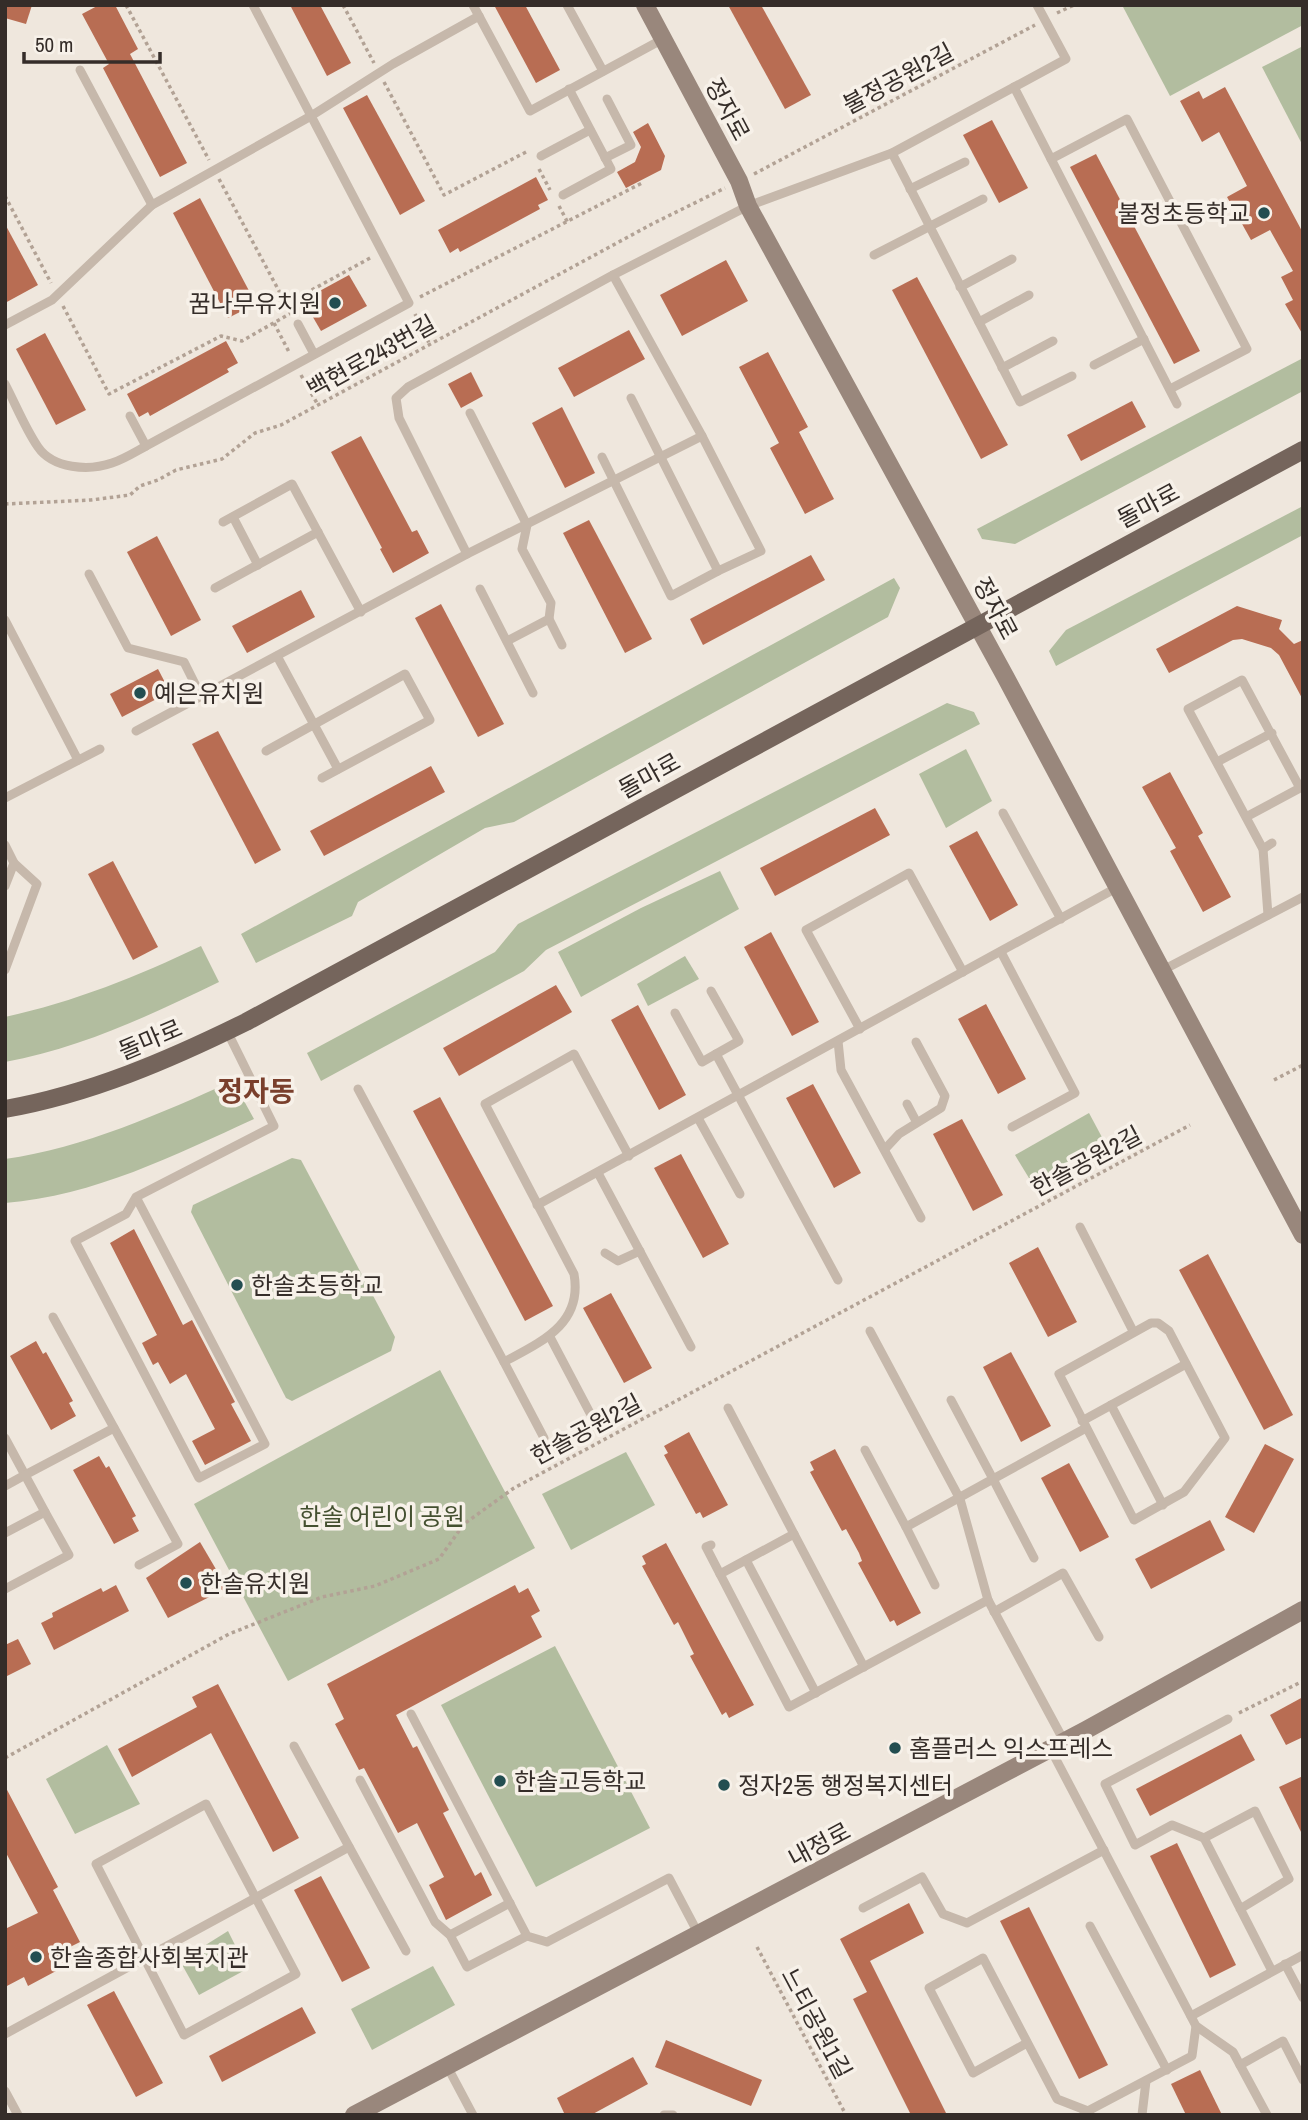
<svg xmlns="http://www.w3.org/2000/svg" width="1308" height="2120" viewBox="0 0 1308 2120" font-family="'Archivo Narrow','Noto Sans KR',sans-serif">
<rect width="100%" height="100%" fill="#efe7dd"/>
<g fill="#b2bd9f">
<polygon points="1122,5 1303,5 1303,25 1170,96"/>
<polygon points="1303,46 1303,146 1262,67"/>
<polygon points="1303,358 1303,391 1015,544 982,539 977,529"/>
<polygon points="1303,506 1303,535 1056,666 1049,651 1066,630"/>
<polygon points="894,578 900,588 888,617 514,822 485,828 358,902 352,916 256,963 241,934"/>
<polygon points="947,703 974,712 980,724 546,950 524,971 321,1081 307,1053 495,952 518,924"/>
<polygon points="966,749 992,801 946,828 919,774"/>
<polygon points="720,871 739,909 581,997 558,952 641,908"/>
<path d="M201,946L219,982C151,1015 81,1048 5,1062V1017C74,1002 138,976 201,946Z"/>
<polygon points="685,956 699,979 648,1006 637,984"/>
<path d="M233,1081L254,1119C175,1155 94,1196 5,1203V1159C84,1148 161,1113 233,1081Z"/>
<polygon points="1089,1113 1104,1141 1032,1183 1015,1155"/>
<polygon points="292,1158 301,1160 395,1337 391,1351 292,1401 286,1398 191,1212 193,1205"/>
<polygon points="440,1370 535,1548 288,1681 194,1504"/>
<polygon points="626,1452 655,1505 571,1550 542,1494"/>
<polygon points="555,1646 650,1828 536,1887 441,1705"/>
<polygon points="107,1745 140,1804 75,1834 46,1779"/>
<polygon points="228,1931 247,1969 199,1995 180,1961"/>
<polygon points="433,1966 455,2005 372,2050 351,2009"/>
</g>
<g fill="#b86d53">
<polygon points="5,5 32,5 26,24 5,18"/>
<polygon points="99,5 115,5 138,49 130,54 187,163 160,177 103,68 109,64 82,14"/>
<polygon points="290,5 320,5 351,63 327,76"/>
<polygon points="494,5 525,5 560,70 536,83"/>
<polygon points="728,5 761,5 811,95 785,109"/>
<polygon points="1225,87 1303,233 1303,335 1285,304 1293,300 1281,277 1293,271 1270,230 1251,240 1227,197 1247,186 1219,132 1202,142 1180,101 1199,91 1203,99"/>
<polygon points="367,95 425,201 400,215 343,108"/>
<polygon points="992,120 1028,188 999,203 963,135"/>
<polygon points="648,123 665,156 661,170 626,188 617,172 635,162 641,147 633,132"/>
<polygon points="1096,154 1200,351 1174,364 1070,167"/>
<polygon points="536,177 548,200 538,205 540,209 460,252 458,248 450,253 438,230"/>
<polygon points="200,198 256,304 228,318 173,213"/>
<polygon points="5,224 38,285 5,303"/>
<polygon points="726,260 748,301 682,336 660,295"/>
<polygon points="349,275 367,306 321,331 303,300"/>
<polygon points="917,277 1008,445 981,459 892,290"/>
<polygon points="629,330 645,359 574,397 558,368"/>
<polygon points="45,333 86,410 56,425 16,349"/>
<polygon points="226,341 238,363 227,369 229,372 150,416 148,412 139,417 127,394"/>
<polygon points="768,352 808,427 799,432 834,499 805,514 770,448 779,443 739,367"/>
<polygon points="471,372 483,396 461,408 448,384"/>
<polygon points="1132,401 1146,427 1081,461 1067,435"/>
<polygon points="562,407 595,473 565,488 532,423"/>
<polygon points="361,436 412,532 417,530 429,553 393,573 380,549 382,548 331,452"/>
<polygon points="589,520 652,639 625,653 563,533"/>
<polygon points="157,536 201,620 171,636 127,552"/>
<polygon points="811,555 825,580 703,645 690,619"/>
<polygon points="301,590 315,617 247,653 232,626"/>
<polygon points="441,604 504,724 478,737 415,618"/>
<polygon points="1237,606 1282,620 1279,629 1294,644 1303,640 1303,700 1279,655 1271,648 1242,639 1233,640 1169,673 1156,649"/>
<polygon points="158,669 170,692 122,717 110,694"/>
<polygon points="218,731 281,850 255,864 192,744"/>
<polygon points="431,766 445,792 324,856 310,831"/>
<polygon points="1170,772 1203,833 1198,836 1231,897 1203,912 1170,851 1176,848 1142,787"/>
<polygon points="875,808 890,835 775,896 760,868"/>
<polygon points="977,831 1018,905 990,921 949,846"/>
<polygon points="113,861 158,947 133,960 88,874"/>
<polygon points="771,932 819,1022 792,1036 744,947"/>
<polygon points="556,985 572,1012 459,1076 443,1048"/>
<polygon points="986,1004 1026,1079 998,1094 958,1019"/>
<polygon points="638,1005 686,1095 659,1110 611,1020"/>
<polygon points="813,1084 861,1173 834,1188 786,1098"/>
<polygon points="440,1097 553,1306 525,1321 413,1111"/>
<polygon points="962,1119 1003,1195 973,1211 933,1134"/>
<polygon points="681,1154 729,1244 703,1258 654,1168"/>
<polygon points="134,1229 183,1325 192,1320 235,1402 231,1404 251,1441 205,1465 192,1441 215,1429 186,1374 170,1384 158,1362 153,1365 142,1343 157,1335 110,1243"/>
<polygon points="1038,1247 1077,1322 1048,1337 1009,1263"/>
<polygon points="1208,1254 1293,1415 1264,1430 1179,1270"/>
<polygon points="611,1293 652,1368 624,1383 583,1308"/>
<polygon points="36,1341 43,1354 46,1352 73,1401 69,1403 76,1416 51,1430 10,1356"/>
<polygon points="1011,1352 1051,1426 1021,1442 983,1367"/>
<polygon points="689,1432 728,1505 703,1518 700,1512 696,1514 664,1455 668,1453 664,1446"/>
<polygon points="1265,1444 1294,1459 1254,1533 1225,1517"/>
<polygon points="835,1449 921,1613 897,1626 894,1620 890,1622 858,1563 862,1561 859,1553 846,1529 842,1531 810,1472 814,1470 810,1462"/>
<polygon points="99,1456 106,1468 109,1466 136,1516 132,1518 139,1531 114,1544 73,1470"/>
<polygon points="1069,1463 1109,1537 1080,1552 1041,1478"/>
<polygon points="1210,1520 1225,1550 1151,1589 1135,1559"/>
<polygon points="200,1542 227,1588 168,1618 146,1578"/>
<polygon points="666,1543 754,1705 729,1718 726,1712 722,1715 690,1656 694,1654 678,1622 674,1625 642,1566 646,1564 642,1556"/>
<polygon points="116,1585 129,1611 54,1650 41,1623 53,1617 52,1613 101,1588 103,1592"/>
<polygon points="515,1585 519,1593 528,1588 540,1611 531,1616 542,1637 396,1715 413,1748 417,1746 449,1810 443,1813 475,1876 481,1872 492,1895 446,1920 429,1885 444,1877 417,1823 398,1833 364,1768 359,1770 335,1724 344,1719 327,1684"/>
<polygon points="18,1639 31,1664 5,1677 5,1645"/>
<polygon points="218,1684 299,1838 273,1852 211,1733 132,1777 118,1749 197,1707 192,1697"/>
<polygon points="1303,1697 1303,1737 1286,1745 1270,1715"/>
<polygon points="1241,1734 1255,1760 1150,1816 1136,1789"/>
<polygon points="1303,1776 1303,1836 1279,1787"/>
<polygon points="5,1786 58,1887 53,1890 80,1942 64,1950 71,1963 28,1986 24,1977 5,1987 5,1929 38,1913 5,1851"/>
<polygon points="1177,1843 1236,1965 1210,1978 1150,1856"/>
<polygon points="321,1876 370,1968 342,1982 294,1890"/>
<polygon points="909,1903 924,1933 870,1961 947,2115 911,2115 853,1999 867,1992 840,1939"/>
<polygon points="1029,1907 1108,2065 1079,2079 1000,1921"/>
<polygon points="114,1991 163,2083 136,2097 87,2005"/>
<polygon points="302,2007 316,2033 222,2082 209,2056"/>
<polygon points="666,2040 762,2080 751,2106 655,2067"/>
<polygon points="633,2057 648,2084 591,2115 565,2115 557,2098"/>
<polygon points="1200,2070 1222,2115 1186,2115 1171,2084"/>
</g>
<g fill="none" stroke-linecap="round" stroke-linejoin="round">
<g stroke="#b2a295" stroke-width="3.5" stroke-dasharray="3.5 3.5" stroke-linecap="butt">
<polyline points="126,5 209,160"/>
<polyline points="343,5 374,63"/>
<polyline points="1057,13 1074,5"/>
<polyline points="384,82 444,195 528,151"/>
<polyline points="539,169 550,190"/>
<polyline points="754,174 1035,25"/>
<polyline points="219,179 286,304"/>
<polyline points="5,196 51,283"/>
<polyline points="559,206 568,223"/>
<polyline points="420,297 642,183"/>
<polyline points="63,306 109,394 221,336 242,341 291,313 286,304 372,257"/>
<polyline points="415,314 429,343"/>
<polyline points="274,323 289,352"/>
<polyline points="301,375 318,405"/>
<polyline points="5,504 91,500 130,495 140,486 158,480 176,470 222,459 255,433 281,425 652,224 725,188"/>
<polyline points="1274,1080 1303,1065"/>
<polyline points="1239,1713 1303,1681"/>
<polyline points="5,1758 229,1634 322,1597 375,1586 439,1559 464,1524 514,1488 1190,1125"/>
<polyline points="757,1947 846,2115"/>
</g>
<g stroke="#c6b8ab" stroke-width="9">
<polyline points="473,5 530,111 663,39"/>
<polyline points="567,5 603,71"/>
<polyline points="80,70 152,205"/>
<polyline points="1014,87 1177,404"/>
<polyline points="892,153 1020,402 1072,376"/>
<polyline points="541,156 590,130"/>
<polyline points="605,158 631,145 607,99"/>
<polyline points="1051,159 1127,119 1247,349 1170,389"/>
<polyline points="910,189 965,162"/>
<polyline points="563,195 611,169 569,89"/>
<polyline points="874,255 983,199"/>
<polyline points="613,275 702,436 761,551 718,571 631,398"/>
<polyline points="960,287 1012,259"/>
<polyline points="979,322 1029,295"/>
<polyline points="298,324 314,354"/>
<polyline points="5,325 52,300 152,205 311,116 393,64 479,16"/>
<polyline points="1094,365 1144,339"/>
<polyline points="1002,368 1053,341"/>
<path d="M5,384C16,405 25,428 38,447C53,469 89,471 112,463C124,459 135,452 146,446L409,303L253,5"/>
<polyline points="470,413 527,525 522,549 551,603 549,619 507,641"/>
<polyline points="130,416 146,446"/>
<polyline points="602,457 671,596 718,571"/>
<polyline points="233,517 258,565"/>
<polyline points="223,522 292,484 361,612"/>
<polyline points="467,554 399,418 396,398 408,387 613,275 748,206 892,153 1066,59 1037,5"/>
<polyline points="89,574 128,648 184,662 201,696"/>
<polyline points="215,588 318,532"/>
<polyline points="480,589 533,693"/>
<polyline points="549,619 562,645"/>
<polyline points="5,620 78,760"/>
<polyline points="277,656 338,769"/>
<polyline points="136,731 467,554 702,436"/>
<polyline points="266,751 405,674 430,720 322,778"/>
<polyline points="1217,762 1272,733"/>
<polyline points="5,798 100,749"/>
<polyline points="1003,813 1061,919"/>
<polyline points="1246,817 1300,788 1242,680 1188,709 1263,849 1268,915"/>
<polyline points="5,845 14,863 37,884 5,970"/>
<polyline points="1263,849 1272,843"/>
<polyline points="5,886 14,863"/>
<polyline points="1001,952 1075,1093 1012,1127"/>
<polyline points="1163,970 1303,897"/>
<polyline points="711,991 739,1041 716,1054"/>
<polyline points="675,1013 702,1062 716,1054 838,1280"/>
<polyline points="860,1029 806,930 909,873 963,972"/>
<polyline points="838,1041 841,1070 921,1218"/>
<path d="M358,1089L504,1362C541,1342 583,1324 574,1274L485,1104L574,1054L629,1156"/>
<polyline points="907,1104 916,1121"/>
<polyline points="698,1118 740,1194"/>
<polyline points="885,1149 899,1134 941,1108 945,1096 916,1042"/>
<polyline points="598,1173 691,1347"/>
<polyline points="136,1197 265,1444 199,1478 75,1241 126,1214 136,1197 274,1126 227,1031"/>
<polyline points="537,1205 1118,887"/>
<polyline points="1080,1227 1133,1331"/>
<polyline points="605,1253 618,1261 640,1251"/>
<polyline points="53,1317 178,1544 139,1565"/>
<polygon points="1151,1323 1158,1323 1169,1331 1225,1438 1184,1492 1134,1520 1059,1374"/>
<polyline points="870,1331 960,1499 988,1600 1064,1741"/>
<polyline points="550,1337 590,1413"/>
<polyline points="504,1362 544,1438"/>
<polyline points="1111,1405 1163,1505"/>
<polyline points="728,1408 794,1534 720,1574 789,1707 988,1600"/>
<polyline points="1082,1421 1186,1364"/>
<polyline points="5,1438 25,1475 5,1486"/>
<polyline points="865,1450 906,1527 993,1479 951,1400"/>
<polyline points="906,1527 935,1585"/>
<polyline points="5,1533 45,1512 25,1475 114,1428"/>
<polyline points="794,1534 864,1667"/>
<polyline points="711,1545 706,1547 720,1574"/>
<polyline points="1034,1558 993,1479 1086,1428"/>
<polyline points="746,1560 816,1693"/>
<polyline points="5,1589 69,1555 45,1512"/>
<polyline points="994,1612 1063,1573 1099,1637"/>
<polyline points="411,1714 527,1936 547,1942 669,1878 699,1935"/>
<polyline points="294,1746 406,1951"/>
<polyline points="1050,1748 1196,2026 1233,2052 1267,2115"/>
<polyline points="360,1780 435,1922 450,1935 467,1967 527,1936"/>
<polygon points="206,1804 296,1974 184,2035 96,1864"/>
<polyline points="1204,1838 1172,1825 1135,1845 1105,1784 1228,1719"/>
<polyline points="863,1908 922,1877 943,1914 967,1923 1104,1850"/>
<polyline points="1240,1909 1289,1879 1255,1811 1204,1838 1272,1971"/>
<polyline points="1090,1926 1167,2070"/>
<polyline points="450,1935 510,1903"/>
<polyline points="1285,1964 1303,1998"/>
<polyline points="1191,2016 1303,1955"/>
<polyline points="5,2034 349,1847"/>
<polyline points="1027,2043 973,2073 929,1988 983,1958 1057,2099 1088,2111"/>
<polyline points="1240,2065 1283,2041 1303,2080"/>
<polyline points="447,2066 473,2115"/>
<polyline points="5,2091 18,2115"/>
<polyline points="1084,2113 1192,2056 1196,2026"/>
<polyline points="664,2115 673,2115"/>
<polyline points="1142,2115 1146,2081"/>
</g>
<g stroke="#99877c" stroke-width="18">
<polyline points="645,5 739,181 748,206 1005,676 1303,1235"/>
<polyline points="354,2115 1086,1730 1303,1610"/>
</g>
<path stroke="#75655c" stroke-width="18" d="M5,1109C90,1094 169,1060 246,1022L1303,450"/>
</g>
<g fill="#234e51" stroke="#f7f1e9" stroke-width="2.5">
<circle cx="1264" cy="213" r="7"/>
<circle cx="335" cy="303" r="7"/>
<circle cx="140" cy="693" r="7"/>
<circle cx="237" cy="1285" r="7"/>
<circle cx="186" cy="1583" r="7"/>
<circle cx="895" cy="1748" r="7"/>
<circle cx="500" cy="1781" r="7"/>
<circle cx="724" cy="1785" r="7"/>
<circle cx="36" cy="1957" r="7"/>
</g>
<g text-anchor="middle" dominant-baseline="central" stroke-width="7" stroke-linejoin="round" paint-order="stroke">
<g font-size="24" fill="#352d29" stroke="#f7f1e9">
<text transform="translate(898 78) rotate(-28)">불정공원2길</text>
<text transform="translate(728 109) rotate(62)">정자로</text>
<text transform="translate(371 356) rotate(-29)">백현로243번길</text>
<text transform="translate(1148 505) rotate(-28)">돌마로</text>
<text transform="translate(996 608) rotate(62)">정자로</text>
<text transform="translate(649 775) rotate(-29)">돌마로</text>
<text transform="translate(150 1039) rotate(-23)">돌마로</text>
<text transform="translate(1086 1161) rotate(-28)">한솔공원2길</text>
<text transform="translate(586 1429) rotate(-28)">한솔공원2길</text>
<text transform="translate(819 1844) rotate(-28)">내정로</text>
<text transform="translate(817 2023) rotate(62)">느티공원1길</text>
</g>
<g font-size="24" fill="#352d29" stroke="#f7f1e9" text-anchor="start">
<text x="1250" y="213" text-anchor="end">불정초등학교</text>
<text x="321" y="303" text-anchor="end">꿈나무유치원</text>
<text x="154" y="693">예은유치원</text>
<text x="251" y="1285">한솔초등학교</text>
<text x="200" y="1583">한솔유치원</text>
<text x="909" y="1748">홈플러스 익스프레스</text>
<text x="514" y="1781">한솔고등학교</text>
<text x="738" y="1785">정자2동 행정복지센터</text>
<text x="50" y="1957">한솔종합사회복지관</text>
</g>
<g font-size="24" fill="#445030" stroke="#f7f1e9">
<text x="382" y="1516">한솔 어린이 공원</text>
</g>
<g font-size="28" font-weight="bold" fill="#7a3f2c" stroke="#f7f1e9">
<text x="256" y="1091">정자동</text>
</g>
</g>
<rect width="1308" height="2120" fill="none" stroke="#352d29" stroke-width="14"/>
<path d="M24 52v10h136v-10" fill="none" stroke="#352d29" stroke-width="3.5"/>
<text x="35" y="52" font-size="21" fill="#352d29" stroke="#f7f1e9" stroke-width="5" paint-order="stroke">50 m</text>
</svg>
